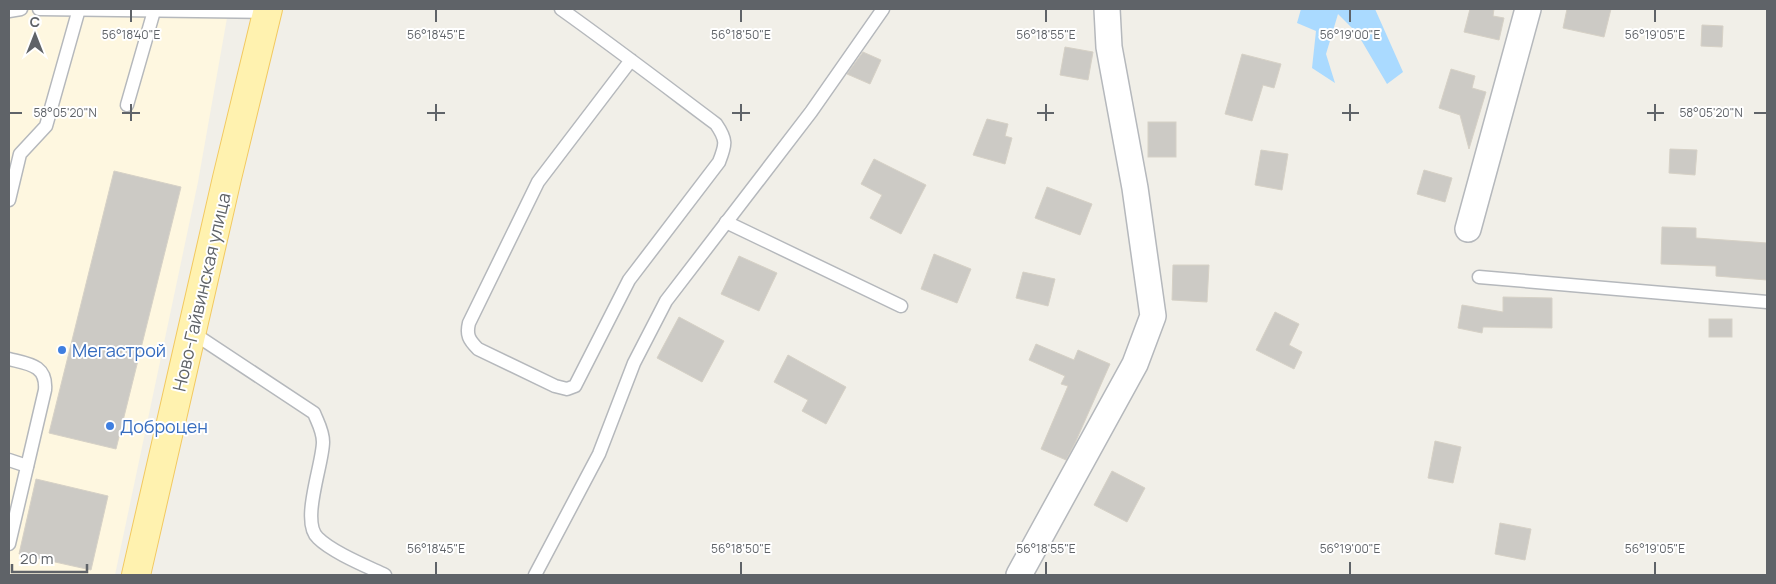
<svg xmlns="http://www.w3.org/2000/svg" width="1776" height="584" viewBox="0 0 1776 584" font-family="Manrope,sans-serif">
<rect width="100%" height="100%" fill="#f1efe8"/>
<polygon fill="#fef7e0" points="9,9 195,9 227,18 198,182 115,575 9,575"/>
<polygon fill="#aadaff" points="1301,9 1375,9 1403,72 1387,84 1357,33 1338,14 1326,54 1335,83 1312,68 1316,31 1297,23"/>
<g fill="#cccac5" stroke="#d6d1c6">
<polygon points="1470,9 1494,9 1493,16 1504,18 1499,40 1464,32"/>
<polygon points="1567,9 1611,9 1604,37 1563,28"/>
<polygon points="1702,25 1723,26 1722,47 1701,46"/>
<polygon points="1065,47 1093,52 1088,80 1060,75"/>
<polygon points="863,52 881,60 870,84 847,74"/>
<polygon points="1242,54 1281,64 1274,88 1263,85 1252,121 1225,114"/>
<polygon points="1451,69 1475,76 1472,88 1486,92 1469,149 1460,115 1439,108"/>
<polygon points="987,119 1008,124 1005,136 1012,138 1005,164 973,155"/>
<rect x="1148" y="122" width="28" height="35"/>
<polygon points="1670,149 1697,150 1695,175 1669,173"/>
<polygon points="1261,150 1288,154 1282,190 1255,185"/>
<polygon points="874,159 926,185 901,234 870,218 882,195 861,184"/>
<polygon points="1424,170 1452,178 1445,202 1417,194"/>
<polygon points="114,171 181,187 116,449 49,433"/>
<polygon points="1047,187 1092,204 1080,235 1035,218"/>
<polygon points="1662,227 1696,228 1696,238 1767,243 1767,280 1716,276 1716,266 1661,264"/>
<polygon points="934,254 971,269 957,303 921,289"/>
<polygon points="739,256 777,273 759,311 721,294"/>
<polygon points="1173,265 1209,265 1207,302 1172,300"/>
<polygon points="1023,272 1055,279 1048,306 1016,298"/>
<polygon points="1503,297 1552,298 1552,328 1483,327 1482,333 1458,328 1462,305 1503,312"/>
<polygon points="1275,312 1299,324 1289,345 1302,352 1294,369 1256,350"/>
<polygon points="679,317 724,341 702,382 657,358"/>
<rect x="1709" y="319" width="23" height="18"/>
<polygon points="1036,344 1074,360 1078,350 1110,364 1075,443 1066,460 1041,449 1068,386 1061,384 1065,376 1029,360"/>
<polygon points="788,355 846,387 826,424 802,411 808,400 774,382"/>
<polygon points="1435,441 1461,447 1453,483 1428,478"/>
<polygon points="1112,471 1145,488 1127,522 1094,505"/>
<polygon points="36,479 108,496 91,570 19,554"/>
<polygon points="1500,523 1531,529 1525,560 1495,554"/>
</g>
<g fill="none" stroke-linecap="round" stroke-linejoin="round">
<defs>
<g id="service">
<polyline points="39,9 267,12"/>
<path d="M561,9C613,46 664,85 716,124C727,140 726,144 719,162L629,280L575,386L567,389L555,386L478,349C469,340 466,335 469,323L538,182L631,60"/>
<polyline points="9,11 21,9"/>
<polyline points="127,105 154,11"/>
<polyline points="9,200 20,154 46,126 79,9"/>
<polyline points="726,222 901,306"/>
<polyline points="1479,277 1767,302"/>
<path d="M193,333L314,413C318,423 323,431 323,442C323,464 300,522 318,538C332,552 366,566 385,575"/>
<path d="M9,359C29,364 47,365 45,390L9,544"/>
<polyline points="9,460 27,466"/>
<polyline points="535,575 599,454 634,363 666,301 811,112 883,9"/>
</g>
<g id="minor">
<polyline points="1468,229 1528,9"/>
<polyline points="1019,575 1135,364 1153,316 1135,188 1109,47 1107,9"/>
</g>
<polyline id="primary" points="136,575 227,178 268,9"/>
</defs>
<use href="#service" stroke="#b5b8bc" stroke-width="15"/>
<use href="#minor" stroke="#b5b8bc" stroke-width="28"/>
<use href="#primary" stroke="#f2c960" stroke-width="30"/>
<use href="#service" stroke="#fff" stroke-width="12"/>
<use href="#minor" stroke="#fff" stroke-width="25"/>
<use href="#primary" stroke="#fff2af" stroke-width="28"/>
</g>
<path fill="none" stroke="#5f6368" stroke-width="2" d="M131,10V22M436,10V22M741,10V22M1046,10V22M1350,10V22M1655,10V22M131,104V121M436,104V121M741,104V121M1046,104V121M1350,104V121M1655,104V121M10,113H22M122,113H140M427,113H445M732,113H750M1037,113H1054M1342,113H1359M1647,113H1664M1754,113H1766M436,562V574M741,562V574M1046,562V574M1350,562V574M1655,562V574"/>
<g fill="#3f7fe0" stroke="#fff" stroke-width="2">
<circle cx="62" cy="350" r="5"/>
<circle cx="110" cy="426" r="5"/>
</g>
<g text-anchor="middle" dominant-baseline="central" stroke-width="4" stroke-linejoin="round" paint-order="stroke">
<g font-size="18" fill="#5f6368" stroke="#fff">
<text transform="translate(201 292) rotate(-77)">Ново-Гайвинская улица</text>
</g>
<g font-size="18" fill="#366cbe" stroke="#fff" text-anchor="start">
<text x="72" y="350">Мегастрой</text>
<text x="120" y="426">Доброцен</text>
</g>
</g>
<g font-size="12" text-anchor="middle" fill="#5f6368" stroke="#fff" stroke-width="4" stroke-linejoin="round" paint-order="stroke">
<text x="131" y="39">56°18'40"E</text>
<text x="436" y="39">56°18'45"E</text>
<text x="741" y="39">56°18'50"E</text>
<text x="1046" y="39">56°18'55"E</text>
<text x="1350" y="39">56°19'00"E</text>
<text x="1655" y="39">56°19'05"E</text>
<text x="65" y="117">58°05'20"N</text>
<text x="1711" y="117">58°05'20"N</text>
<text x="436" y="553">56°18'45"E</text>
<text x="741" y="553">56°18'50"E</text>
<text x="1046" y="553">56°18'55"E</text>
<text x="1350" y="553">56°19'00"E</text>
<text x="1655" y="553">56°19'05"E</text>
</g>
<rect width="1776" height="584" fill="none" stroke="#5f6368" stroke-width="20"/>
<g transform="translate(35 35)" stroke="#ffffff" stroke-width="4" paint-order="stroke">
<path d="M0-4L9 19L0 12L-9 19Z" fill="#5f6368"/>
<text y="-8" font-size="14" font-weight="bold" text-anchor="middle" fill="#5f6368">С</text>
</g>
<path d="M12 564v8h75v-8" fill="none" stroke="#5f6368" stroke-width="2.5"/>
<text x="20" y="564" font-size="15" fill="#5f6368" stroke="#ffffff" stroke-width="4" paint-order="stroke">20 m</text>
</svg>
